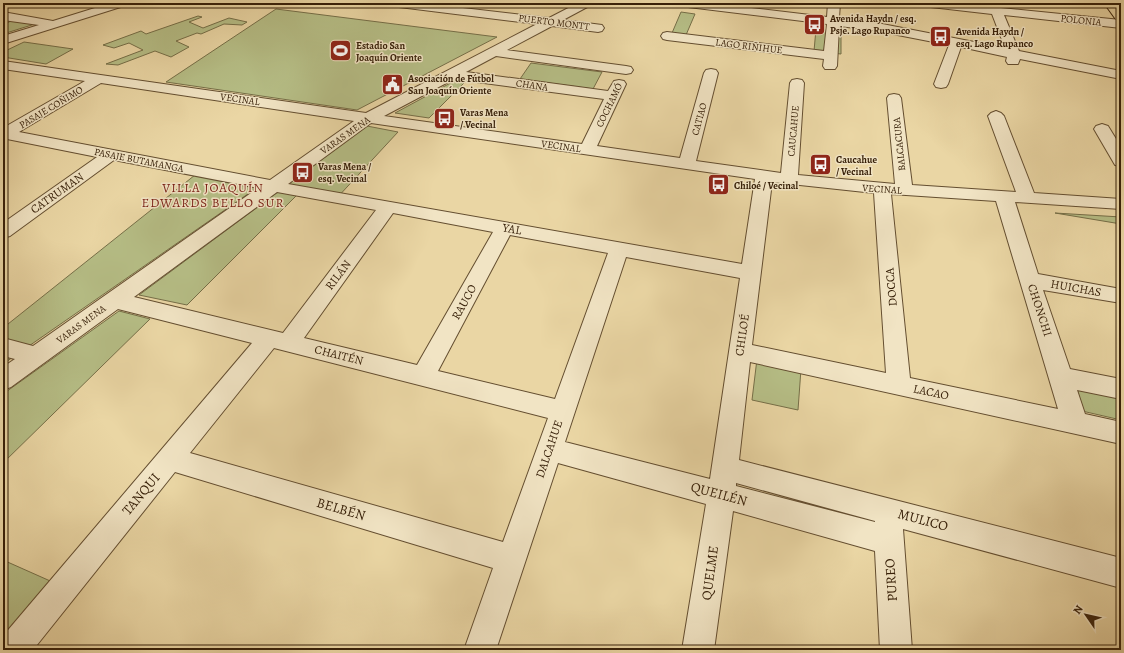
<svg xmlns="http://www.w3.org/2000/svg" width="1124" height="653" viewBox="0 0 1124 653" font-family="Alegreya,serif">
<rect width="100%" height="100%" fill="#ead6a4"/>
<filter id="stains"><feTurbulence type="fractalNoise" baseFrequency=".005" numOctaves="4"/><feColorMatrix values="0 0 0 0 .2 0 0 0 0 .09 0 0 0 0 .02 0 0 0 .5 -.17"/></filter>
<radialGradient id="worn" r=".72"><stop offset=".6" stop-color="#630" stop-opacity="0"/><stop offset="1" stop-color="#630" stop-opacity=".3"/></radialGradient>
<g fill="#b6be86" stroke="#766f48">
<polygon points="276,9 497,37 357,110 166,82"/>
<polygon points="681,12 695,14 686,35 672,33"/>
<polygon points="198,16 202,17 189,22 203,28 229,18 247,22 242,25 224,24 201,34 197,33 176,41 189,47 171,57 155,51 118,65 106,64 143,50 129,43 114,48 103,45 141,31 146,34"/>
<polygon points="13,20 35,24 3,34 3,25"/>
<polygon points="816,29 841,32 841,54 814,51"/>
<polygon points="24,42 73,49 46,64 3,57 3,52"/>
<polygon points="531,63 602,72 593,89 520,79"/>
<polygon points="456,80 466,81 429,118 395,113"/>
<polygon points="367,126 398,132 335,200 299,193 187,305 139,295"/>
<polygon points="195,175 258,187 3,364 3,328"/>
<polygon points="1055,213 1121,217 1121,224"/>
<polygon points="119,311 150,319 3,463 3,394"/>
<polygon points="757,359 801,369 798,410 752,400"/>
<polygon points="1074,381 1121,391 1121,420 1082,411"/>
<polygon points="3,560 57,584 10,640 3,635"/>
</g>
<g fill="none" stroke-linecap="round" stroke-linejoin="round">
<defs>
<g id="minor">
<polygon points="111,3 129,3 127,5 3,44 3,36 39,25 3,20 3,12 53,21"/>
<path d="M385,3H420L549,18L578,3H593L591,5L563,20L602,25L604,28L602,31L598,32L552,26L507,50L626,66L631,67L633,70L631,73L626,74L496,56L466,72L608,91L614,81L619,80L624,81L626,84L597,146L680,158L704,73L706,70L711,69L716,70L718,73L696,161L781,173L790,83L792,80L797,79L802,80L804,83L798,175L895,184L887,98L889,95L894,94L899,95L901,98L912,185L1016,192L988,116L991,113L996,111L1001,113L1004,116L1034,193L1121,199V209L1015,202L1038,274L1121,289V303L1043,290L1070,369L1121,379V399L1077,390L1085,414L1121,422V444L750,362L739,460L1121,558V588L903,529L912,650H880L875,551L733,511L714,650H682L706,504L558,463L496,650H464L493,568L175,472L33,650H3V636L252,343L118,309L11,387L3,390V367L15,359L3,356V338L33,346L258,188L114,160L10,236L3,238V223L97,157L7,139L3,140V128L85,81L3,69V61L366,113L537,24L391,6L387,5ZM454,79L604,99L582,144L384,116ZM101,83L354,121L270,180L19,132ZM371,123L755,179L742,264L288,184ZM772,182L874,193L886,373L752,345ZM277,192L376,210L283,333L134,297ZM891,194L996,201L1058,409L910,378ZM393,213L493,232L417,365L304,338ZM510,235L608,253L555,399L438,371ZM626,257L740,278L710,479L565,442ZM274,348L548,418L503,542L190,453ZM736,483L875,521V522L736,486Z"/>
<polygon points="674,3 709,3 827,17 828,3 840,3 839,18 872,22 1005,48 992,14 922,6 918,5 916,3 955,3 989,7 987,3 999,3 1001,8 1121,20 1121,28 1004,15 1019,51 1121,71 1121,79 1020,59 1018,64 1008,64 1006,61 1007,57 961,47 948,84 946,87 941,88 936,87 934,84 949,45 872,30 839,26 837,66 835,69 825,69 823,66 824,59 667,40 663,39 661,36 663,33 667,32 824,51 827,24 680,6 676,5"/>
<polygon points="1102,124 1108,126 1121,147 1121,166 1115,165 1094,129 1096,126"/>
</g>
<polygon id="major" points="1104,3 1116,3 1121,10 1121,22 1117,21"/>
</defs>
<use href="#minor" stroke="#644e30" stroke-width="2"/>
<use href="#major" stroke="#372009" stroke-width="2"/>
<use href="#minor" fill="#f1e4c4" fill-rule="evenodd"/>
<use href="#major" fill="#ead6a4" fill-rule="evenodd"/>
</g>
<defs>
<symbol id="bus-square" viewBox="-11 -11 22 22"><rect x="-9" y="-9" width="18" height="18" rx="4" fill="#8f2418" stroke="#f1e4c4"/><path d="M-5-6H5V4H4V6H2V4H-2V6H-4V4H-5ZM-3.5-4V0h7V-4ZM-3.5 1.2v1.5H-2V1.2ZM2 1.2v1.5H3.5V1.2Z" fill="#fff"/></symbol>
<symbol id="stadium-square" viewBox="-11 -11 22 22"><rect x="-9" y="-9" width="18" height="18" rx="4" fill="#8f2418" stroke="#f1e4c4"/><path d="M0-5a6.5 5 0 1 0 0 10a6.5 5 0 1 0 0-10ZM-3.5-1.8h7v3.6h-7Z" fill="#fff"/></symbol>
<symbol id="civic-square" viewBox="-11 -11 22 22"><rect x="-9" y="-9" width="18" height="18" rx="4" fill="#8f2418" stroke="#f1e4c4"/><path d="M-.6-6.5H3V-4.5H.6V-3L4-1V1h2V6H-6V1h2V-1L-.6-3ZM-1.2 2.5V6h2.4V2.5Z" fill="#fff"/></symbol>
</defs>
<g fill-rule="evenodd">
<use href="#bus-square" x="802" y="12" width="25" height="25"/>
<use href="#bus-square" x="928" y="24" width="25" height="25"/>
<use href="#stadium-square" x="328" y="38" width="25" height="25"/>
<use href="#civic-square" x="380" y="72" width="25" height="25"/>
<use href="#bus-square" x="432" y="106" width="25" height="25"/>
<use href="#bus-square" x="808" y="152" width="25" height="25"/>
<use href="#bus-square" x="290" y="160" width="25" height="25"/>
<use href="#bus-square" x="706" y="172" width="25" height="25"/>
</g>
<g text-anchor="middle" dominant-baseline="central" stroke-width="3" stroke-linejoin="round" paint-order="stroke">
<g font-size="10" font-weight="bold" fill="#372009" stroke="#f1e4c4" text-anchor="start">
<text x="830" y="18">Avenida Haydn / esq.<tspan x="830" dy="12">Psje. Lago Rupanco</tspan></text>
<text x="956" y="31">Avenida Haydn /<tspan x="956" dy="12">esq. Lago Rupanco</tspan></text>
<text x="356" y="45">Estadio San<tspan x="356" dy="12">Joaquín Oriente</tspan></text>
<text x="408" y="78">Asociación de Fútbol<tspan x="408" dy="12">San Joaquín Oriente</tspan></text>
<text x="460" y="112">Varas Mena<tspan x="460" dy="12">/ Vecinal</tspan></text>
<text x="836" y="159">Caucahue<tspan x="836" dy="12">/ Vecinal</tspan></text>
<text x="318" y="166">Varas Mena /<tspan x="318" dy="12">esq. Vecinal</tspan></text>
<text x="734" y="185">Chiloé / Vecinal</text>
</g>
<g font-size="10" fill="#372009" stroke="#f1e4c4">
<text transform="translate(1081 20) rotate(6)">POLONIA</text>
<text transform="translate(554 22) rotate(7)">PUERTO MONTT</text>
<text transform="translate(749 46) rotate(7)">LAGO RIÑIHUE</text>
<text transform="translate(532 85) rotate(8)">CHANA</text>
<text transform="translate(240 99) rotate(8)">VECINAL</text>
<text transform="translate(609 105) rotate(-64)">COCHAMÓ</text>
<text transform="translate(51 107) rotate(-31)">PASAJE COÑIMO</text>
<text transform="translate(699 119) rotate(-75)">CATIAO</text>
<text transform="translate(793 131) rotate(-85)">CAUCAHUE</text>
<text transform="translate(345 135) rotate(-35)">VARAS MENA</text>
<text transform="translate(899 144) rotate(-96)">BALCACURA</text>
<text transform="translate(561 146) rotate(8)">VECINAL</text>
<text transform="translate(139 160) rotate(11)">PASAJE BUTAMANGA</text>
<text transform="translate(882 189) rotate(4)">VECINAL</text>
<text transform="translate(81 324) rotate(-36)">VARAS MENA</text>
</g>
<g font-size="12" fill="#372009" stroke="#f1e4c4">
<text transform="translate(57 193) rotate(-35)">CATRUMAN</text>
<text transform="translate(512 229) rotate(10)">YAL</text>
<text transform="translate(338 275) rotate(-53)">RILÁN</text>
<text transform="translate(891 287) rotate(-95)">DOCCA</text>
<text transform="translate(1076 288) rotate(10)">HUICHAS</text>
<text transform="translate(464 302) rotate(-61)">RAUCO</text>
<text transform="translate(1040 310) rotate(72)">CHONCHI</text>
<text transform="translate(742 335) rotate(-82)">CHILOÉ</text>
<text transform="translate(339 355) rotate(14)">CHAITÉN</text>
<text transform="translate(931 392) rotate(12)">LACAO</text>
<text transform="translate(549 449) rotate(-71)">DALCAHUE</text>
</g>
<g font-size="13" letter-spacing="1" fill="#7a1f14" stroke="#f1e4c4">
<text x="213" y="187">VILLA JOAQUÍN<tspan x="213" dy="15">EDWARDS BELLO SUR</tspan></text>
</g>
<g font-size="14" fill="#372009" stroke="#f1e4c4">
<text transform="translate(141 494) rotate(-50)">TANQUI</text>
<text transform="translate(719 494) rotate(15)">QUEILÉN</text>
<text transform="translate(341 509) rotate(16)">BELBÉN</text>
<text transform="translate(923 520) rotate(15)">MULICO</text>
<text transform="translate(710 573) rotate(-82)">QUELME</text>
<text transform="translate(891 580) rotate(-94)">PUREO</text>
</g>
</g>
<rect width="1124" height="653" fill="none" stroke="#ead6a4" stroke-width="16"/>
<rect x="4" y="4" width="1116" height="645" fill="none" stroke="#372009" stroke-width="2"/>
<rect x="8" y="8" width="1108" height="637" fill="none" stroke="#372009"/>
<g transform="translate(1086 615) rotate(304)" stroke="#f1e4c4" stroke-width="3" paint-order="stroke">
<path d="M0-3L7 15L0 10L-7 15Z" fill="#372009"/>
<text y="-6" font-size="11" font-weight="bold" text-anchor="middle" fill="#372009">N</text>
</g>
<rect width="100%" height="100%" filter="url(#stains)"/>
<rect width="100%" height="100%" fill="url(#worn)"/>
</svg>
